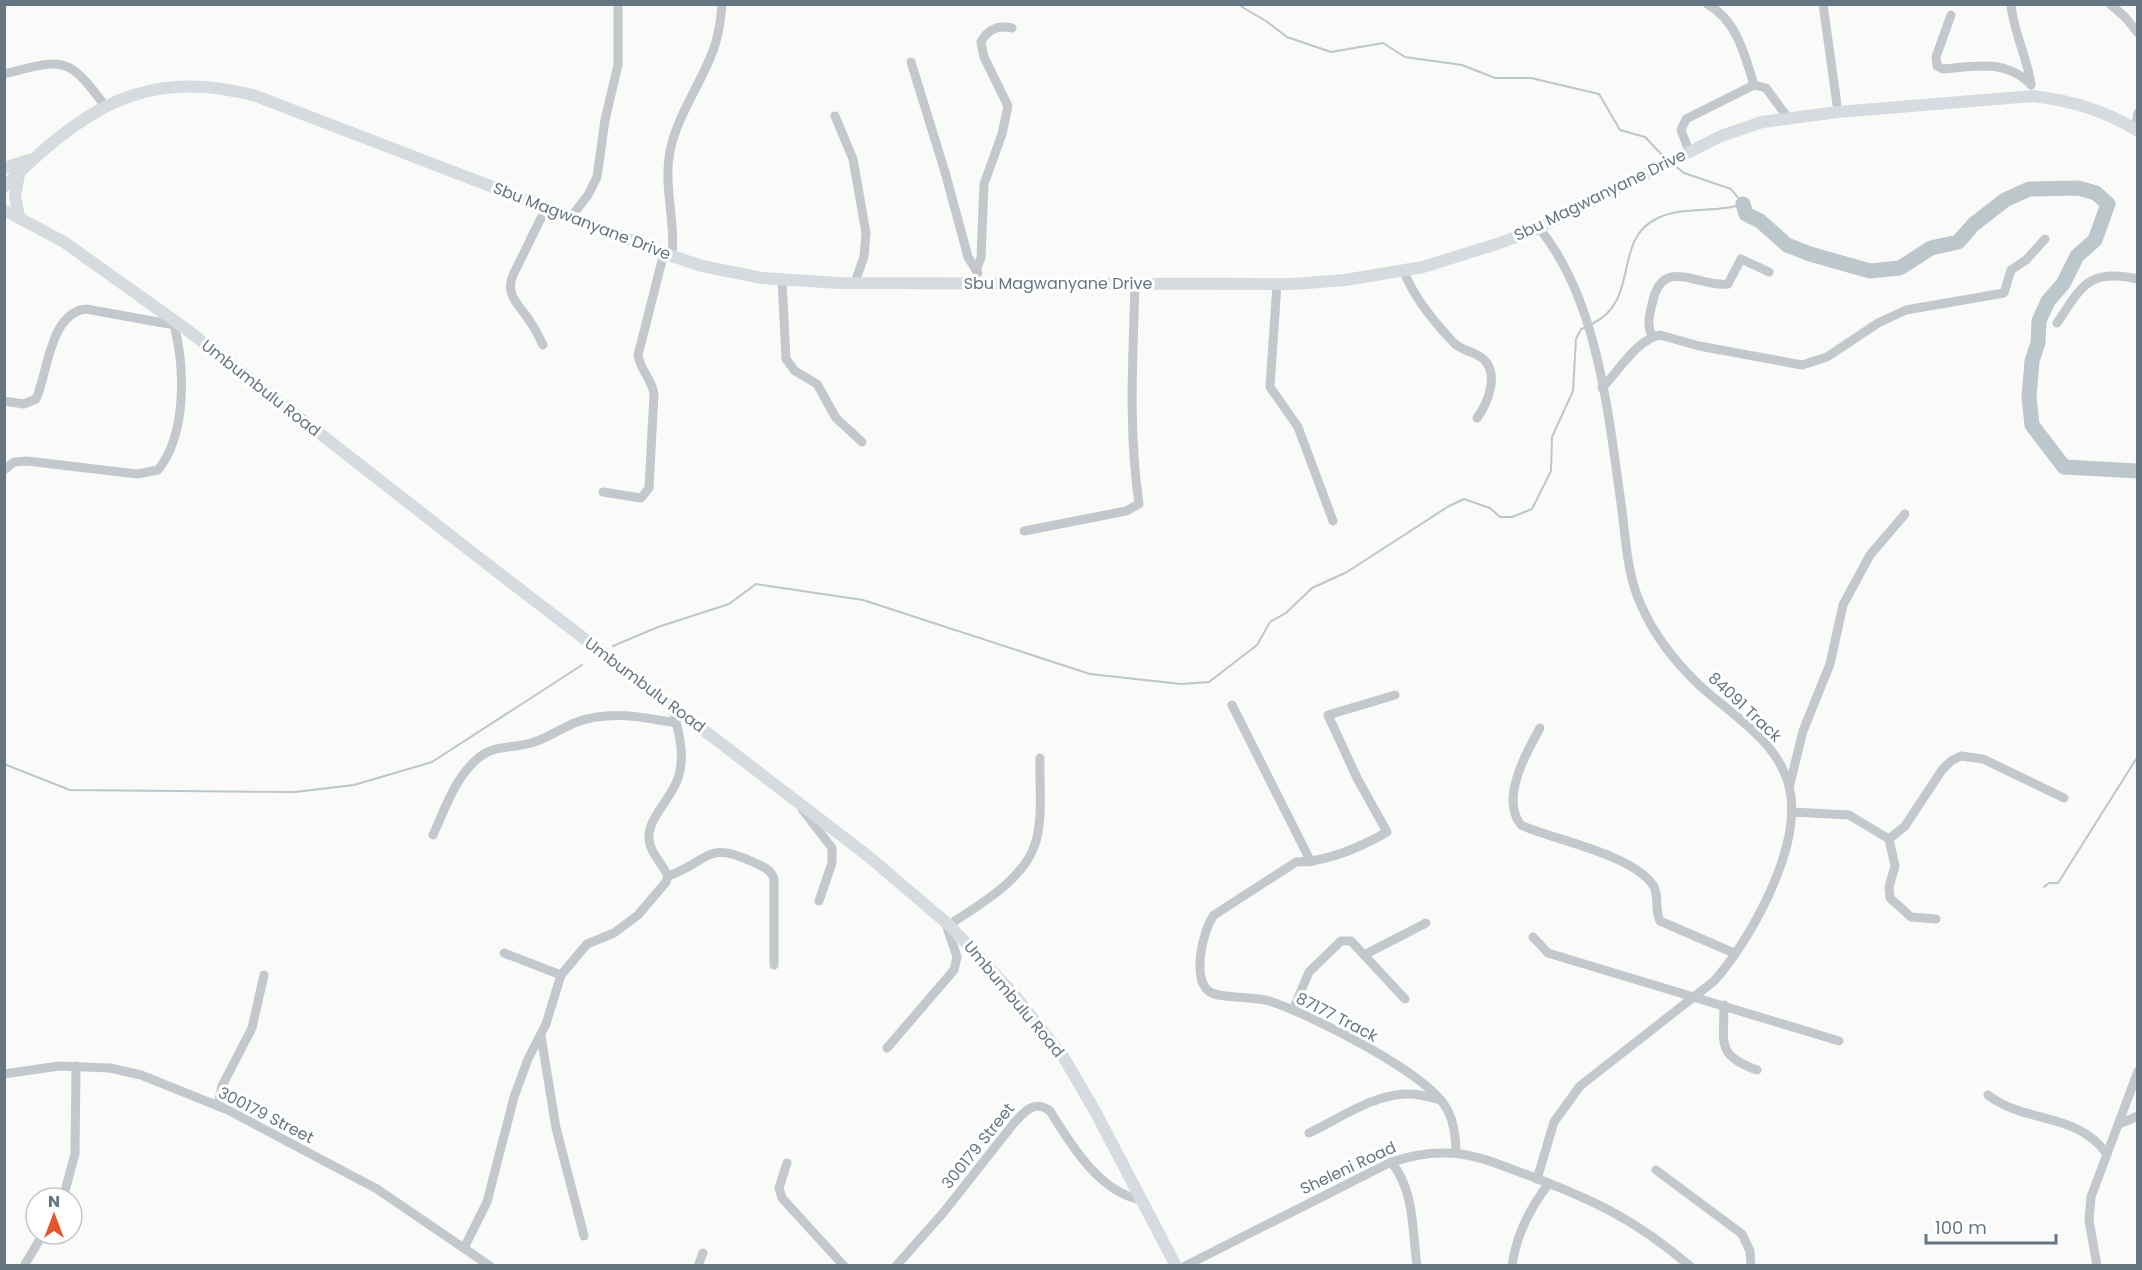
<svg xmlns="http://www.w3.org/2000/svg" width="2142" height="1270" viewBox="0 0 2142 1270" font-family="Poppins,sans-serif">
<rect width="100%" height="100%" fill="#fafaf8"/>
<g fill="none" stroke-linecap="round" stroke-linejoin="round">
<g stroke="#bbc7cb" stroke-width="2">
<polyline points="1237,4 1266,21 1287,37 1331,52 1383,43 1405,57 1462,65 1495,78 1531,78 1599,94 1620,130 1645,137 1665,158"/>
<path d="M1592,324C1641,300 1612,241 1656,219C1683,205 1716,214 1743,204L1731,189L1684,173L1674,165"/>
<polyline points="613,646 658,627 729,604 756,584 863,600 1090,674 1181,684 1209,682 1257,645 1270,622 1286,613 1312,588 1347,572 1449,506 1464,499 1490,508 1500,517 1512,517 1532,509 1551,471 1552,437 1573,391 1576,339 1581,329 1587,327"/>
<polyline points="4,764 70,790 295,792 354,785 432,762 582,665"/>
<polyline points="2044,887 2049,883 2058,883 2138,756"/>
</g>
<polyline stroke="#bbc7cb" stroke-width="15" points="1743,204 1746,214 1760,221 1787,245 1810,254 1870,271 1900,268 1931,248 1958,242 1974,224 2005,200 2029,189 2078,188 2096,193 2108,204 2095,240 2077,256 2063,284 2048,301 2039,321 2038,343 2032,361 2029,397 2032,425 2064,467 2138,471"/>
<g stroke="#c3c8cc" stroke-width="9">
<path d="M1707,4C1737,20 1745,56 1754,85L1766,88L1788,118"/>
<polyline points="1823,4 1838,112"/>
<path d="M2011,4C2013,32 2027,55 2031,85"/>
<polyline points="2110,4 2125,17 2138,33"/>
<path d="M1951,15L1936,57L1937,66L1943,69C1977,66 2004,59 2031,84"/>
<polyline points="911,62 945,172 968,257 978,273"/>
<path d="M4,74C63,59 68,55 105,106"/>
<polyline points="835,116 853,159 866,233 864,257 855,282"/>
<polyline points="2135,129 2138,113"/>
<polyline points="1689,151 1681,130 1686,119 1754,85"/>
<polyline points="571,217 588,195 597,177 605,120 618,65 618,4"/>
<path d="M672,256C676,221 663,187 670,151C678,112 703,82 715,45C719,32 721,18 722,4"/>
<path d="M976,270L981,258L984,184L1002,134L1008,106L984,57L981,42C988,29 998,25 1012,28"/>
<path d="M1404,271C1413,297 1435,323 1454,343C1461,350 1471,351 1479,356C1502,370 1488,403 1477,418"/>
<polyline points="782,280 786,359 795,371 817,384 836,418 862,442"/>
<polyline points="1277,284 1270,387 1298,427 1333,521"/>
<path d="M2057,323C2082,286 2088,268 2138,279"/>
<path d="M1652,336C1646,324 1650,314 1653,300C1664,256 1699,288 1728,284L1741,259L1769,272"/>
<path d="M543,345C539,337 536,330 531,323C521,306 504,296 513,275L546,208"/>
<path d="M1602,388C1618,372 1637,339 1660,335L1699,346L1802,365L1827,357L1878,323L1906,310L2004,293L2011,270L2026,260L2045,239"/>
<path d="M4,401L24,404L36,399C48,372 50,313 86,309L180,326"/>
<path d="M4,470L14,462L27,461L137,474L158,470C187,434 185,367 174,325"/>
<path d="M603,492L641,498L649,488L654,394C652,379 640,370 638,355L664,253"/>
<path d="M1024,531L1126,511L1139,504C1128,428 1133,360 1135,283"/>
<path d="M1395,695L1328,715L1357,778L1387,832C1361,847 1326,862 1296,862L1214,915C1203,929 1191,980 1210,992C1222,999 1253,996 1269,1001C1308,1013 1428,1073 1447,1109C1454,1122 1456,1139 1456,1153"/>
<polyline points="1232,705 1311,862"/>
<path d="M1540,728C1526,753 1500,799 1521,825C1554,840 1632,854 1653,885C1660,896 1654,909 1660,921L1734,953"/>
<polyline points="1790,784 1803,731 1830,664 1843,605 1870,555 1905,514"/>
<polyline points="802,809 832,848 832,863 819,901"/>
<polyline points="1792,812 1849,815 1889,839 1905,826 1942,770 1951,761 1961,756 1983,759 2064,798"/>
<path d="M433,835C445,809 454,780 476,760C493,744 511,749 531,743C547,739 561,728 577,722C609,710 644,717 676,723"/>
<polyline points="1889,839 1895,866 1889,887 1890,898 1911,917 1936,919"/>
<path d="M668,876C710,861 706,840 753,862C762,866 771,869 774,879V965"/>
<path d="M949,925C978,905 1021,882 1034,847C1044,821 1039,785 1040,758"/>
<polyline points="1533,937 1548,953 1839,1041"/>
<polyline points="504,953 561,975"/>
<polyline points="1364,955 1405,999"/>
<path d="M1724,1005C1724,1044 1716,1055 1757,1070"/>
<polyline points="1293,1010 1309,972 1341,941 1351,941 1364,955 1426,923"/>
<polyline points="541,1036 556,1128 584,1236"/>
<polyline points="887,1048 954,970 957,957 945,921"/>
<polyline points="4,1074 59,1066 110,1068 141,1075 228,1110 377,1189 490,1266"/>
<path d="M1988,1095C2025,1124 2076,1111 2107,1154"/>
<polyline points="218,1106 222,1086 252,1028 264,975"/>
<polyline points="2119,1124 2138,1116"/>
<path d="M1309,1133C1339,1119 1375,1093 1409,1094C1420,1094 1430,1097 1441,1100"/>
<path d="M1391,1162C1415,1190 1412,1231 1417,1266"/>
<polyline points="787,1163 779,1188 782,1198 844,1266"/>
<polyline points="1656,1170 1742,1234 1750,1251 1751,1266"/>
<path d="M1537,1179L1554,1122L1580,1086L1714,981C1750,941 1798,853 1791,797C1785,743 1731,716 1696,682C1672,658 1654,635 1641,605C1626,572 1626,538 1621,503C1608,413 1598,300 1539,228"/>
<polyline points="63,1198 75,1154 76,1066"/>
<path d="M464,1248L487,1202L514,1097L528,1059L546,1024L561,975L587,944L614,933L638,915L666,882L668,876C662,863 650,853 649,839C647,819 672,798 678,778C686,755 678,729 672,706"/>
<polyline points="24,1266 43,1234"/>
<polyline points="698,1266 703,1253"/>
<path d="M896,1266L943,1213L1014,1123C1024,1112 1035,1099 1050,1111C1071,1145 1100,1193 1142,1200"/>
<path d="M1185,1266L1391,1162C1409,1157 1427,1152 1446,1153C1474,1153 1500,1165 1525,1174C1594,1200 1633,1218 1690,1266"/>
<path d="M1512,1266C1516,1234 1530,1208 1549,1183"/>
<polyline points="2097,1266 2089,1220 2091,1197 2138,1071"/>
</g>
<g stroke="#d6dbdf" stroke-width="12">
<polyline points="4,168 29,160"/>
<polyline points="19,174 15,197 19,216"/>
<path d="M4,187C83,110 142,66 256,96L672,256L702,266L762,278L839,283L1293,284L1345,280L1423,267L1500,243L1539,228L1721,136L1762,122L1838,112L2033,96C2072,101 2104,110 2138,131"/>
<polyline points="4,210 64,242 186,329 487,564 868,856 949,925 1012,992 1064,1058 1095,1111 1176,1266"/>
</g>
</g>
<g text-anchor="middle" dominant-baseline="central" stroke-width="6" stroke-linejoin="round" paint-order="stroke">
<g font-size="16" fill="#657683" stroke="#fff">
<text transform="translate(1600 195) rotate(-26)">Sbu Magwanyane Drive</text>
<text transform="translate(582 221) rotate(21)">Sbu Magwanyane Drive</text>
<text x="1058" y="283">Sbu Magwanyane Drive</text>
<text transform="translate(261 388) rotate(38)">Umbumbulu Road</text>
<text transform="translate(645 685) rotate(37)">Umbumbulu Road</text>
<text transform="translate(1745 707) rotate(43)">84091 Track</text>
<text transform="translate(1014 999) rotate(50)">Umbumbulu Road</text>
<text transform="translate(1337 1017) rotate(27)">87177 Track</text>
<text transform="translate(266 1115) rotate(27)">300179 Street</text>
<text transform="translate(978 1146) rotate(-51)">300179 Street</text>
<text transform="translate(1348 1168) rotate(-25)">Sheleni Road</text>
</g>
</g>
<rect width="2142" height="1270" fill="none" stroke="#657683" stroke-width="12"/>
<g transform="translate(54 1216)"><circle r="28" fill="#ffffff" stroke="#c1c8cd" stroke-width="1.5"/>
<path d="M0-4.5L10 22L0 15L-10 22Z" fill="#e4572e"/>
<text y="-9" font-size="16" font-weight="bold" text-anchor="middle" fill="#657683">N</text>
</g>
<path d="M1926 1234v9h130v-9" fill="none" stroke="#657683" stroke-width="3"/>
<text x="1935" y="1234" font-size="18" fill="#657683" stroke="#ffffff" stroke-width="4.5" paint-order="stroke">100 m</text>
</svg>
